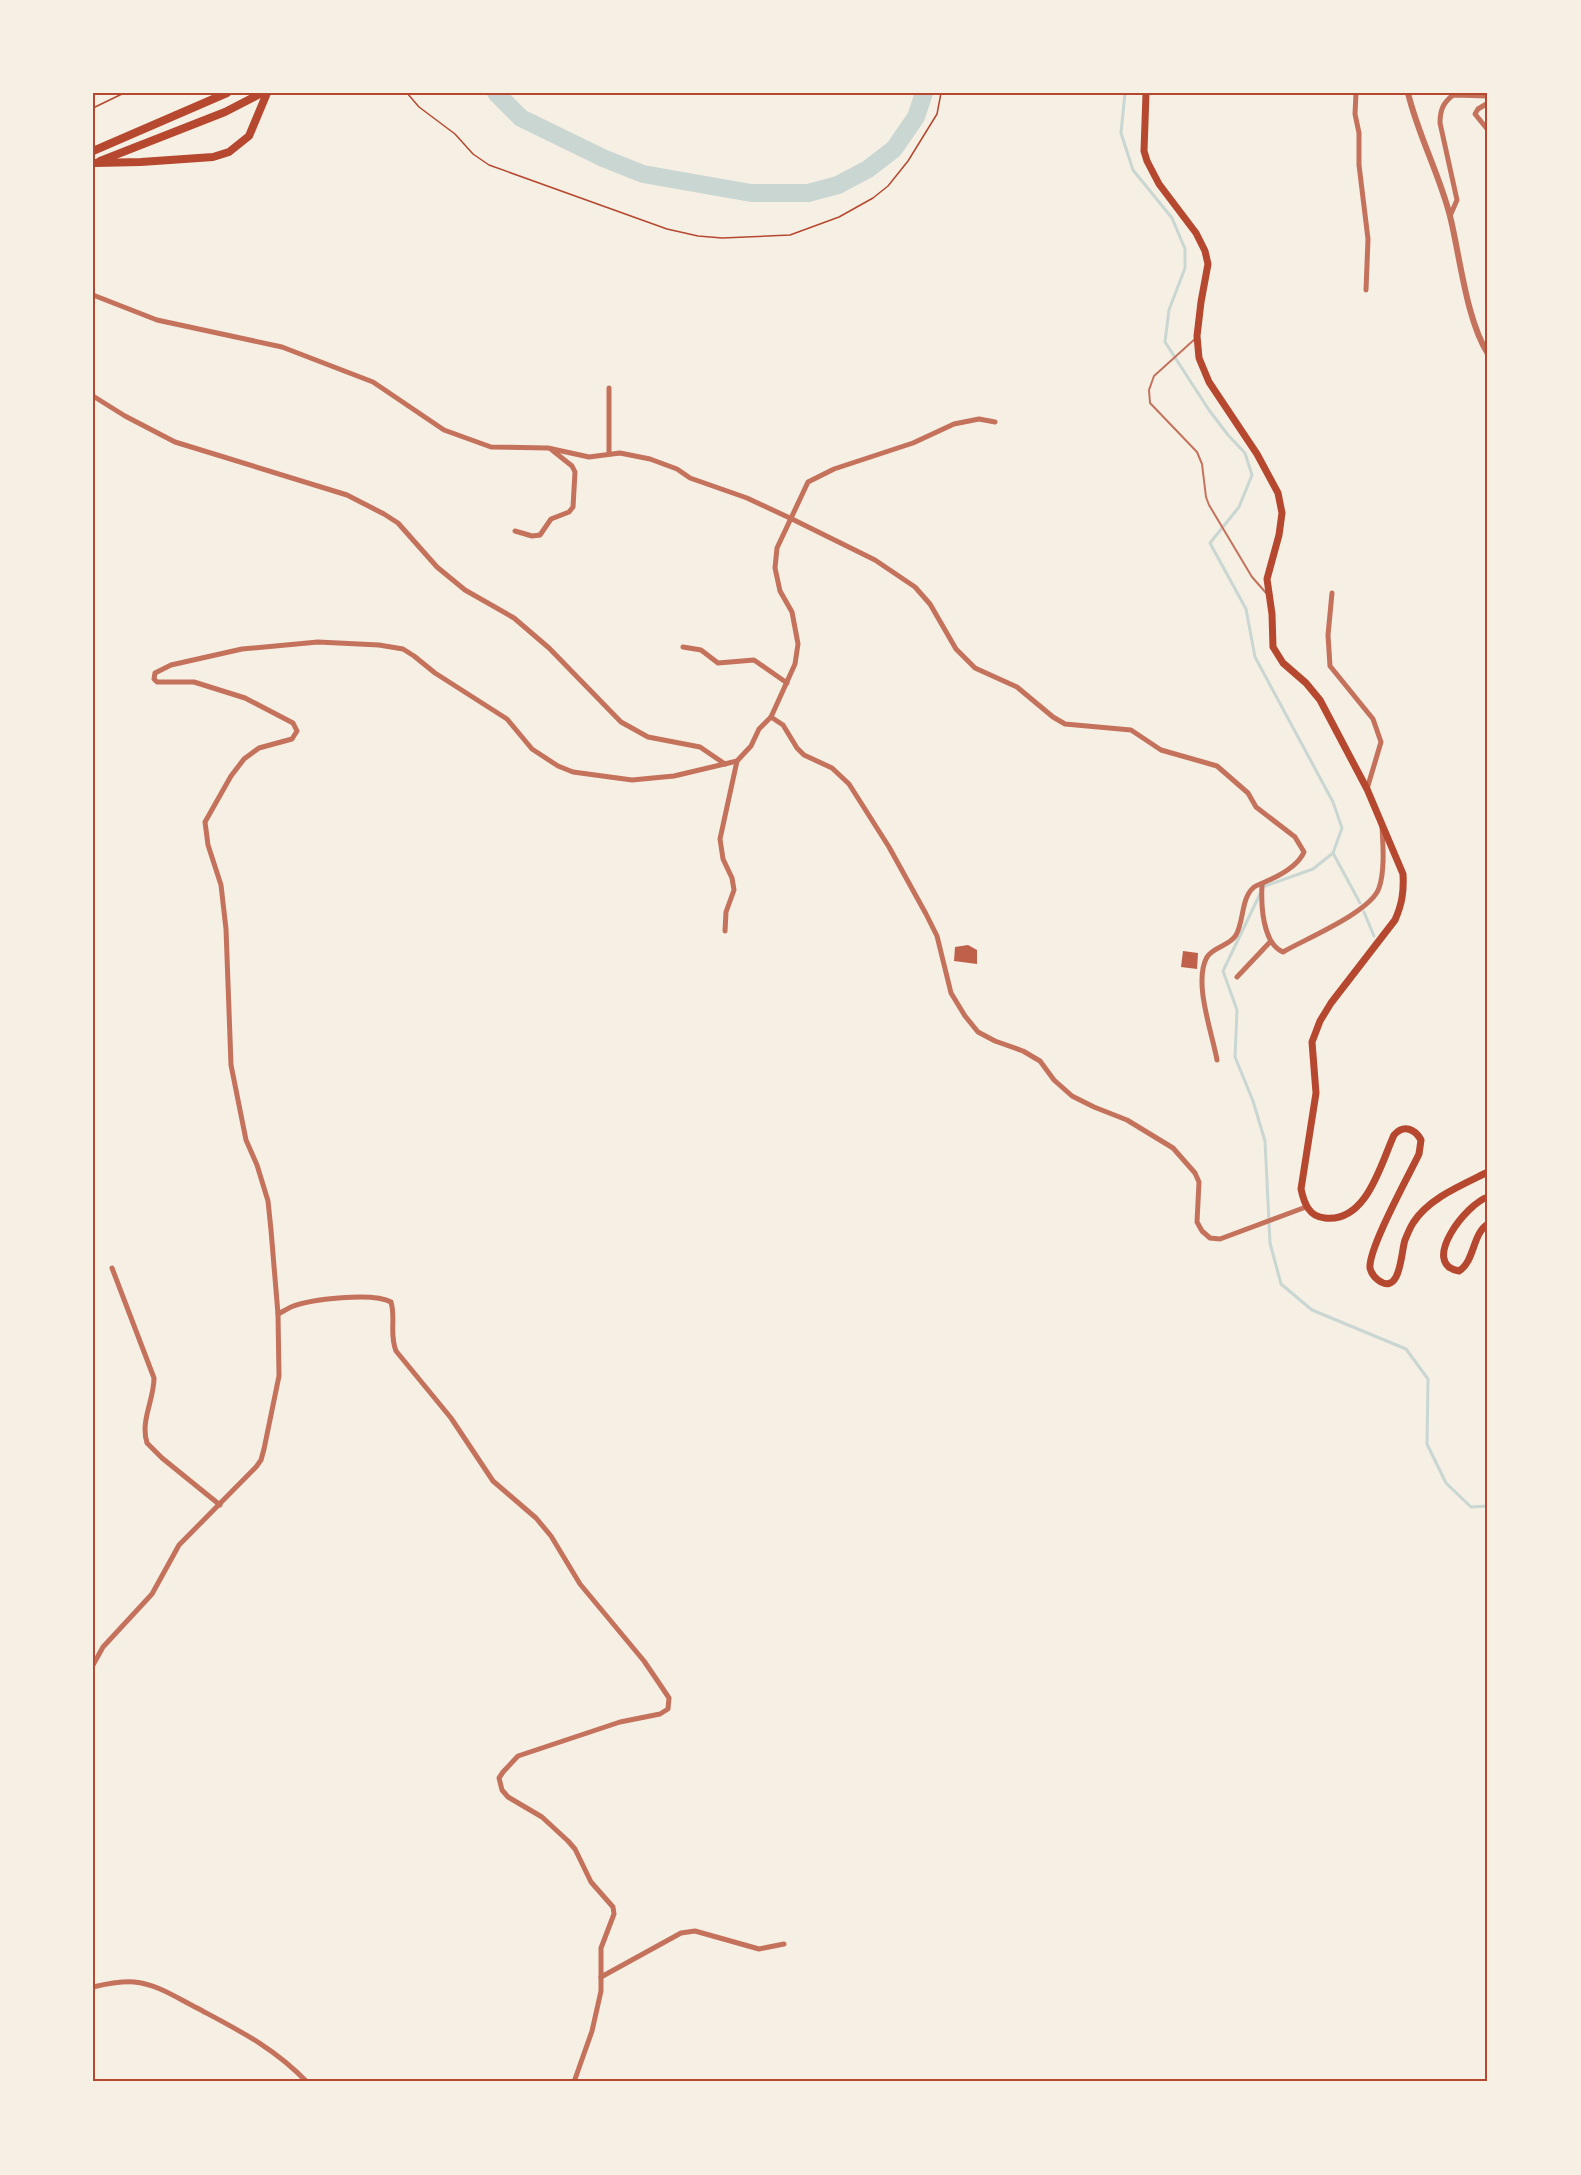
<svg xmlns="http://www.w3.org/2000/svg" width="1581" height="2175" viewBox="0 0 1581 2175" font-family="'DM Sans',sans-serif">
<rect width="100%" height="100%" fill="#f6efe4"/>
<g fill="none" stroke-linecap="round" stroke-linejoin="round">
<g stroke="#c9d6d2" stroke-width="3">
<polyline points="1125,93 1121,133 1133,170 1172,218 1185,249 1185,268 1169,310 1165,342 1209,410 1228,435 1245,453 1252,475 1239,507 1210,543 1246,609 1255,657 1333,802 1342,828 1333,853 1313,869 1265,886 1263,888"/>
<polyline points="1333,853 1360,903"/>
<polyline points="1260,894 1223,971 1237,1010 1235,1057 1253,1101 1265,1141 1270,1243 1281,1284 1312,1310 1406,1349 1428,1379 1427,1444 1446,1483 1471,1507 1488,1506"/>
<polyline points="1364,912 1374,936"/>
</g>
<polyline stroke="#c9d6d2" stroke-width="18" points="496,93 521,118 603,158 643,174 751,193 808,193 838,185 868,169 894,149 916,117 924,93"/>
</g>
<g fill="#bf614a">
<polygon points="968,945 977,950 977,964 954,961 955,947"/>
<polygon points="1183,951 1198,953 1197,969 1181,967"/>
</g>
<g fill="none" stroke-linecap="round" stroke-linejoin="round">
<g stroke="#b5482f" stroke-width="1.5">
<polyline points="407,93 419,107 455,134 473,154 489,165 667,229 698,236 722,238 790,235 839,217 873,198 888,186 908,161 937,114 941,93"/>
<polyline points="93,108 124,93"/>
</g>
<polyline stroke="#c5725c" stroke-width="2" points="1196,338 1154,376 1149,390 1150,403 1197,452 1202,464 1206,497 1209,505 1252,577 1267,594"/>
<g stroke="#c5725c" stroke-width="5">
<polyline points="1356,93 1355,114 1359,133 1359,165 1368,239 1366,290"/>
<polyline points="1488,103 1478,109 1475,114 1488,130"/>
<path d="M1450,216L1457,200L1440,123C1440,110 1443,103 1453,95L1488,96"/>
<path d="M93,295L157,320L282,347L373,382L444,430L491,447L548,448L589,457L620,453L650,459L677,469L690,478L747,498L792,519L875,560L915,587L930,604L956,649L975,668L1017,687L1053,717L1065,724L1131,730L1161,750L1217,766L1248,793L1256,807L1295,837L1304,852C1298,866 1279,876 1265,882C1261,884 1256,885 1253,888C1241,899 1244,921 1236,935C1230,946 1214,946 1207,957C1193,982 1212,1032 1217,1060"/>
<polyline points="93,396 125,416 175,442 347,495 384,514 398,523 437,567 465,590 514,618 549,648 621,722 648,737 700,747 725,764"/>
<polyline points="609,454 609,388"/>
<polyline points="515,531 532,536 540,535 551,519 569,512 573,507 575,472 572,466 552,450"/>
<polyline points="1332,593 1328,635 1330,666 1373,719 1381,742 1367,789"/>
<polyline points="683,647 701,650 718,663 754,660 787,683"/>
<polyline points="771,717 783,725 797,748 804,755 832,768 849,784 889,847 926,914 937,936 951,993 965,1016 978,1032 995,1041 1023,1051 1040,1061 1054,1080 1072,1096 1094,1107 1127,1120 1173,1148 1195,1173 1199,1182 1197,1222 1202,1231 1210,1238 1220,1239 1306,1207"/>
<path d="M1262,884C1261,904 1262,943 1283,952C1305,939 1371,912 1379,888C1385,871 1383,844 1382,827"/>
<polyline points="725,931 726,912 734,890 732,878 723,859 720,839 737,761"/>
<polyline points="1237,977 1270,942"/>
<path d="M112,1268L154,1378C154,1400 140,1421 147,1443L162,1458L220,1505"/>
<path d="M278,1314C282,1312 287,1309 291,1307C310,1299 373,1292 391,1302C396,1319 389,1333 396,1351L451,1418L493,1481L536,1518L551,1536L580,1584L644,1661L661,1686L669,1698L668,1709L660,1714L620,1722L518,1756L503,1772L499,1778L502,1790L508,1797L542,1817L568,1841L575,1849L591,1882L613,1907L614,1914L601,1948V1991L592,2031L574,2082"/>
<polyline points="93,1665 103,1647 152,1594 179,1545 256,1467 261,1460 264,1449 279,1376 278,1314 271,1230 268,1201 257,1165 246,1140 231,1065 226,929 221,885 208,845 205,822 231,776 244,759 259,748 292,739 297,731 293,723 245,698 194,682 157,682 154,679 155,673 171,665 242,649 318,642 379,645 403,649 414,656 435,673 507,719 532,749 558,766 573,772 632,780 674,776 737,761 751,746 759,729 771,717 795,664 798,644 792,612 780,591 775,568 777,548 808,482 834,469 913,443 954,424 979,419 995,422"/>
<polyline points="601,1977 681,1933 695,1931 759,1949 784,1944"/>
<path d="M93,1987C106,1984 120,1981 134,1982C157,1984 177,1998 197,2008C240,2031 273,2047 307,2082"/>
</g>
<path stroke="#c5725c" stroke-width="6" d="M1408,93C1418,135 1439,173 1450,216C1460,256 1466,319 1488,354"/>
<g stroke="#b5482f" stroke-width="7">
<path d="M1146,93L1144,151L1147,161L1159,184L1196,233L1205,251L1208,264L1201,302L1197,336L1199,358L1209,382L1257,454L1278,493L1282,513L1279,535L1267,579L1272,614L1273,647L1283,663L1306,683L1320,700L1367,789L1403,874C1404,892 1402,904 1395,920L1331,1003L1320,1021L1312,1042L1316,1093L1301,1189C1304,1203 1309,1217 1325,1218C1367,1223 1381,1163 1394,1135C1404,1124 1415,1129 1421,1140L1419,1154C1409,1175 1368,1249 1370,1268C1371,1272 1374,1277 1378,1280C1401,1297 1401,1251 1405,1240C1407,1235 1410,1228 1413,1223C1429,1198 1462,1185 1488,1172"/>
<path d="M1488,1197C1467,1203 1419,1264 1459,1271C1475,1261 1472,1234 1488,1224"/>
</g>
<g stroke="#b5482f" stroke-width="8">
<polyline points="93,151 227,93"/>
<polyline points="100,161 225,112 262,93"/>
<polyline points="95,163 141,162 213,157 229,152 249,136 267,93"/>
</g>
</g>
<rect width="1581" height="2175" fill="none" stroke="#f6efe4" stroke-width="189"/>
<rect x="94" y="94" width="1392" height="1986" fill="none" stroke="#b5482f" stroke-width="2"/>
</svg>
